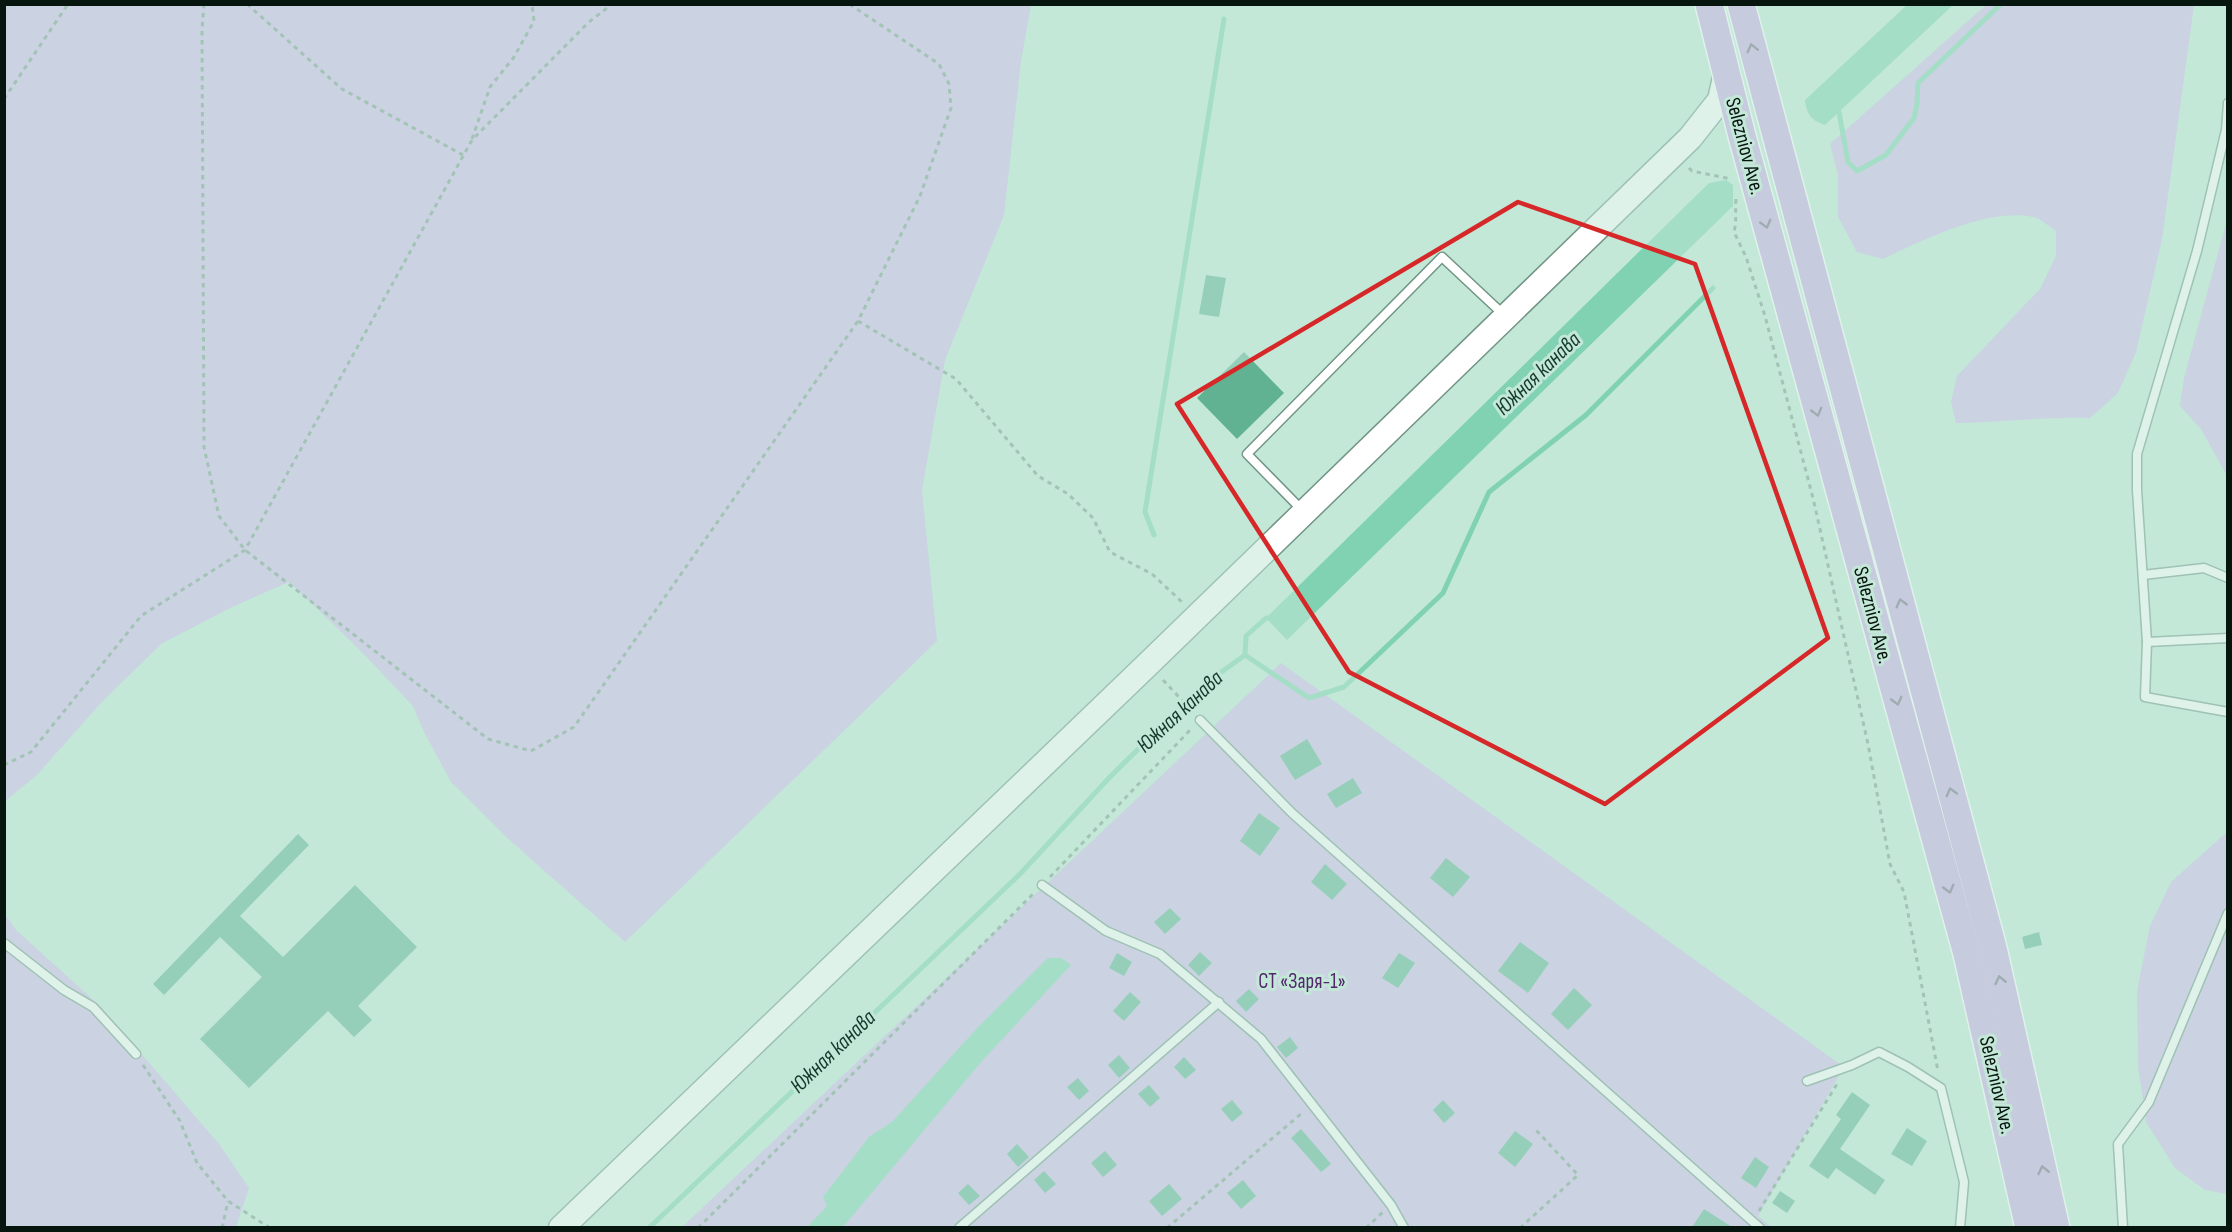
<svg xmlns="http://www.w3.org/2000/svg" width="2232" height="1232" viewBox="0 0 2232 1232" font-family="'Sofia Sans Condensed',sans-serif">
<rect width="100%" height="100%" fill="#c3e8d8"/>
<g fill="#d4b8eb">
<polygon points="5,4 1031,5 1021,61 1004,215 945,360 922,490 937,641 625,942 505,836 451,782 424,732 413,706 357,647 289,582 232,607 161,644 100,704 37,775 5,801"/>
<path d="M1986,5H2194L2162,239L2136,352L2118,393L2090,418C2046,417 2001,422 1956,423L1951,402L1957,376L2040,289L2056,256V231C2050,227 2043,221 2037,218C1994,205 1922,240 1883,259L1857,252L1838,217V175L1830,144Z"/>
<polygon points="2227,220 2227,476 2201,429 2180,406 2184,378"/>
<polygon points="1281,663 1844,1067 1758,1216 1771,1227 681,1228"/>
<polygon points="2227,832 2227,1194 2205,1190 2175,1168 2146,1122 2138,1066 2137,991 2150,926 2171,882"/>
<polygon points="4,913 16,930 101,1007 219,1144 249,1188 236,1227 5,1227"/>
</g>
<g fill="#81d2b2">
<path d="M1908,4L1953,5L1825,125C1810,120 1807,114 1805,100Z"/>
<polygon points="1726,180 1733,185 1733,206 1287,640 1266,618 1709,183"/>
<polygon points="1048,958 1061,958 1071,965 982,1061 843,1227 807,1227 827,1206 823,1197 869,1137 893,1121 980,1025"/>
</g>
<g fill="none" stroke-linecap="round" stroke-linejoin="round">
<g stroke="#81d2b2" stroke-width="5">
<polyline points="1835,107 1839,112 1848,162 1857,171 1886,155 1914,118 1917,104 1918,83 2001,4"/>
<polyline points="1154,535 1145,512 1224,19"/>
<polyline points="1245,655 1309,698 1344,687 1443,593 1489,492 1586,415 1713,288"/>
<polyline points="649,1228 1020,874 1109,778 1202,686 1245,655 1246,636 1266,618 1273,618"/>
</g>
</g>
<g fill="#61b292">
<polygon points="1206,275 1226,278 1219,317 1199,314"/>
<polygon points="1244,352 1284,393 1237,439 1197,398"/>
<polygon points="1307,739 1322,764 1295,780 1280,756"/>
<polygon points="1353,778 1362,793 1336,808 1327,794"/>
<polygon points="1259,813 1280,828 1260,856 1240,841"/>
<polygon points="298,834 309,845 240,916 283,957 355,885 417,947 358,1006 372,1020 354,1037 328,1011 249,1088 200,1039 262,977 220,937 164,995 153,984"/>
<polygon points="1446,858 1470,877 1453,897 1430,878"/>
<polygon points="1325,864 1347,884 1332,900 1311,882"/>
<polygon points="1170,908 1181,919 1165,934 1154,922"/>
<polygon points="2039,932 2042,945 2025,949 2022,937"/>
<polygon points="1520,942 1549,963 1528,993 1498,971"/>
<polygon points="1200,952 1212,963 1199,976 1188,965"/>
<polygon points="1117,953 1132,962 1124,976 1109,968"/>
<polygon points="1399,953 1415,963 1398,988 1382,978"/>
<polygon points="1574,988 1592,1005 1568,1030 1551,1014"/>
<polygon points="1249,989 1259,999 1246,1012 1236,1001"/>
<polygon points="1130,992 1141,1002 1124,1021 1113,1011"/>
<polygon points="1290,1037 1298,1048 1286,1058 1277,1047"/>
<polygon points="1119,1055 1130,1068 1119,1078 1108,1065"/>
<polygon points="1184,1057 1196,1070 1185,1079 1174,1067"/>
<polygon points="1078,1078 1089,1091 1079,1100 1067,1087"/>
<polygon points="1149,1085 1160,1098 1150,1107 1138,1094"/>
<polygon points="1852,1092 1870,1105 1840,1149 1885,1180 1875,1195 1836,1168 1828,1179 1809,1166 1841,1119 1836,1115"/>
<polygon points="1232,1100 1243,1113 1232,1122 1221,1109"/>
<polygon points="1443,1100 1455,1113 1444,1123 1433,1110"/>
<polygon points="1907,1128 1927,1141 1912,1166 1891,1154"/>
<polygon points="1301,1129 1331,1164 1321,1172 1291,1138"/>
<polygon points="1515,1131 1533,1144 1515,1167 1498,1153"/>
<polygon points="1017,1144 1029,1157 1018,1167 1007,1154"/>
<polygon points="1105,1151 1117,1165 1103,1177 1091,1163"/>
<polygon points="1755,1157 1769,1167 1756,1188 1741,1178"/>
<polygon points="1044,1171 1056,1184 1045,1193 1034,1180"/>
<polygon points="1243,1180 1256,1196 1241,1209 1227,1193"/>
<polygon points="968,1184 980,1196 969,1205 958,1193"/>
<polygon points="1169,1184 1182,1199 1162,1216 1149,1201"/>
<polygon points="1780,1191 1795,1201 1787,1213 1772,1203"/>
<polygon points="1704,1209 1732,1227 1692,1227"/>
</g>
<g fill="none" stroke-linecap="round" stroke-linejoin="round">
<defs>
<g id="service">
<polyline points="2228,103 2226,130 2197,251 2137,454 2137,490 2147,642 2228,638"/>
<polyline points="1304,512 1247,454 1442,257 1505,316"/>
<polyline points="2143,575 2204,568 2228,578"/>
<polyline points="2147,642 2145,697 2228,712"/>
<polyline points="1200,720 1292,813 1760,1228"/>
<polyline points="1042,885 1106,931 1160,954 1261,1039 1391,1205 1404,1228"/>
<polyline points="4,943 64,990 93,1007 136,1054"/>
<polyline points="1807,1081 1852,1065 1879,1052 1908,1067 1941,1088 1964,1182 1960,1228"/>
<polyline points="959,1228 1219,1002"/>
<polyline points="2123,1228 2118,1144 2149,1102 2228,913"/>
</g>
<polyline id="secondary" points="561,1228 1145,667 1690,138 1720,100 1726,73"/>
<g id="primary">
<polyline points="1709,4 1742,136 1967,954 2029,1228"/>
<polyline points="1741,4 1993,948 2056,1228"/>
</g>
</defs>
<use href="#service" stroke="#719485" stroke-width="11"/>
<use href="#secondary" stroke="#719485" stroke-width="27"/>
<use href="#primary" stroke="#fff" stroke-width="30"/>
<g stroke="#7c988c" stroke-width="3" stroke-dasharray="4.5 4.5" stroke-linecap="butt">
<polyline points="204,4 202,29 204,447 219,516 245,550 488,739 531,751 574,727 858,321 920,196 951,108 949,84 939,64 849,4"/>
<polyline points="247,4 342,89 463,155"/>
<polyline points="4,99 68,4"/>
<polyline points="472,139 490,87 514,57 534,21 532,4"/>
<polyline points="1689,168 1692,171 1731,179"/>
<path d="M1736,199C1735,211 1737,220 1734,232L1746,257L1765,316L1813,498L1868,744L1890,864L1904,892L1938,1071"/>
<polyline points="858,321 956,379 1038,476 1068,494 1093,518 1110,552 1152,574 1182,602"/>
<polyline points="1163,680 1193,712"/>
<polyline points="4,765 31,752 141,616 245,550 472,140 589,22 612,4"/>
<polyline points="1050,877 1192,728"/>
<polyline points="143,1065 180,1121 197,1163 228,1201 270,1228"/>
<polyline points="1759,1211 1837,1084"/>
<polyline points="222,1228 228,1201"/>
<polyline points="698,1228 1035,892"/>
<polyline points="1167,1228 1302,1113"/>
<polyline points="1366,1228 1383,1212"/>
<polyline points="1520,1228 1578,1175 1536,1130"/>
</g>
<use href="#service" stroke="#fff" stroke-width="8"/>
<use href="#secondary" stroke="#fff" stroke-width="24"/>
<use href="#primary" stroke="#cba9e3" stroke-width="27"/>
</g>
<defs><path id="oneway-chevron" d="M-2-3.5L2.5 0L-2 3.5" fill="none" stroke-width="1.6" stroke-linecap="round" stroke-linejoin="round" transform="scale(1.5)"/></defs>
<g stroke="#736684">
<use href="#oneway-chevron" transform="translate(1752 48) rotate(-104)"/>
<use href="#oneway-chevron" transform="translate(1766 224) rotate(75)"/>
<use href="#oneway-chevron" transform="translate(1817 412) rotate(75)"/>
<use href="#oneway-chevron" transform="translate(1901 603) rotate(-105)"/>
<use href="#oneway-chevron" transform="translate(1897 701) rotate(75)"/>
<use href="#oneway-chevron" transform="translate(1951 792) rotate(-105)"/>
<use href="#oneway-chevron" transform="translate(1949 889) rotate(75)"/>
<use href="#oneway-chevron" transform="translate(2000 980) rotate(-103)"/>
<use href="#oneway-chevron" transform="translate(2043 1170) rotate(-103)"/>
</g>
<path d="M0 0H2232V1232H0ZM1518,202L1695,264L1828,638L1605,804L1349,672L1177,404Z" fill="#c3e8d8" fill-opacity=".55" fill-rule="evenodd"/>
<path fill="none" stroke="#d62828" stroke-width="4.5" stroke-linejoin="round" d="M1518,202L1695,264L1828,638L1605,804L1349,672L1177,404Z"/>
<g text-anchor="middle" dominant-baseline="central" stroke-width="6" stroke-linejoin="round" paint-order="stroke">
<g font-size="21" fill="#07150f" stroke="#c3e8d8">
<text transform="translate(1745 146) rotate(75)">Selezniov Ave.</text>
<text transform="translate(1873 615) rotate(75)">Selezniov Ave.</text>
<text transform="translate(1997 1085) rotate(77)">Selezniov Ave.</text>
</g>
<g font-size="21" fill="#51266d" stroke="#c3e8d8">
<text x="1302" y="981">СТ «Заря-1»</text>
</g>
<g font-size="22" font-style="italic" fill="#153a2c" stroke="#c3e8d8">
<text transform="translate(1538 374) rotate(-44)">Южная канава</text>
<text transform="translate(1180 712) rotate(-43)">Южная канава</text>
<text transform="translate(833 1052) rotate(-44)">Южная канава</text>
</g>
</g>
<rect width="2232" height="1232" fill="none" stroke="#07150f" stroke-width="12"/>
</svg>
